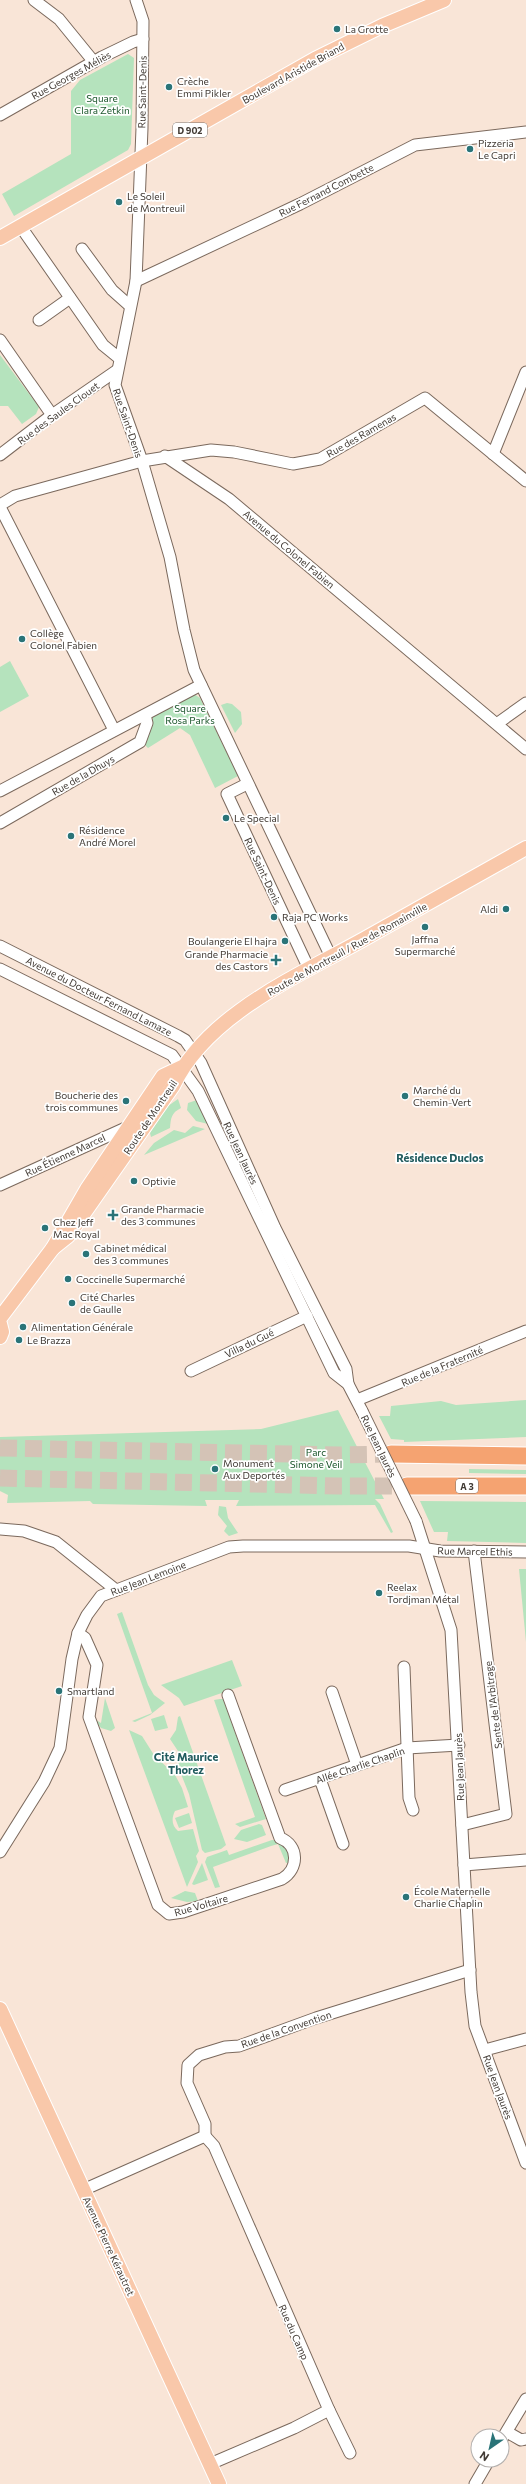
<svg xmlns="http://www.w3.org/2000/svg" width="526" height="2484" viewBox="0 0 526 2484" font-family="Commissioner,sans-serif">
<rect width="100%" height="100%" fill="#f9e5d7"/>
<g fill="#b5e3bd">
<polygon points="128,54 134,58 131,144 128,150 14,216 2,194 71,154 71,91 80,80"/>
<polygon points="0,355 39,407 36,414 22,424 8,406 0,406"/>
<polygon points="10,661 29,696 0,712 0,667"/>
<polygon points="194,694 200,698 238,776 215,788 190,735 180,728 148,748 142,742 151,730 153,715"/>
<polygon points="227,703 232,704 241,712 242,724 235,733 221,705"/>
<path d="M178,1099L181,1108C171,1113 171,1118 170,1128L151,1137L150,1133L168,1106Z"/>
<polygon points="197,1100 212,1125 196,1121 187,1110 188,1103"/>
<polygon points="193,1126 205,1129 144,1155 154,1143 174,1130 185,1133"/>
<polygon points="526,1400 526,1437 404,1442 404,1440 391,1439 379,1416 390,1416 391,1406 441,1401 456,1405"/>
<polygon points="338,1410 384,1499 375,1499 380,1504 393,1532 391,1533 375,1505 236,1506 239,1500 205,1500 207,1506 93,1504 90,1501 7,1503 8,1495 0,1491 0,1437 261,1429"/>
<polygon points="469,1469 526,1470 526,1474 469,1473"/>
<polygon points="420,1501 526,1502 526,1543 447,1541 448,1532 434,1532"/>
<polygon points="219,1506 226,1507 228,1518 238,1533 229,1536 224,1531 227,1526 218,1515"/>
<polygon points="519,1569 526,1569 526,1642"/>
<polygon points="122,1612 148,1685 154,1695 165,1703 150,1715 135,1722 132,1721 152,1713 117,1614"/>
<polygon points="232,1660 242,1686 184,1706 179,1698 161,1685"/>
<polygon points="105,1698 115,1728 111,1731 101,1728 93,1718 101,1723"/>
<polygon points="220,1699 223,1699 266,1819 240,1827 235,1824 255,1817 214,1700"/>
<polygon points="164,1715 168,1728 155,1731 151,1719"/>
<polygon points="180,1716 226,1845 221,1849 205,1853 202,1850 189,1794 179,1769 178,1751 170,1739 176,1730 178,1717"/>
<path d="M129,1730L142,1736L154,1755L175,1775L182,1788L188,1807L175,1811C171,1819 172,1826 178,1831L193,1829L199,1851L196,1856L198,1862L187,1887Z"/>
<polygon points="189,1813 192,1823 179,1828 175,1818"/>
<polygon points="259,1824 262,1825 266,1835 247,1842 234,1839 241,1830"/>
<path d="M272,1840C286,1841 288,1850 291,1862L286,1863L278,1844L271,1846L213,1867L220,1887L215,1888L205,1862L207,1857L227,1850L229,1855Z"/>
<polygon points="202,1863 208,1880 194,1885 192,1884"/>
<polygon points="185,1891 195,1893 198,1901 187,1902 171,1898"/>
</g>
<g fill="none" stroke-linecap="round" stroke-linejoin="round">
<g stroke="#d4c3b6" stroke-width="17" stroke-dasharray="17 8" stroke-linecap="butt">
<polyline points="0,1448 339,1455 391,1454"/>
<polyline points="0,1478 339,1486 407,1486"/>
</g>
<defs>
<g id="minor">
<polyline points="34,0 59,19 94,62"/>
<polyline points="136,0 143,21 142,128 136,281 115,385 142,461 170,557 184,630 194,670 331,957"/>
<polyline points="0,115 102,57 133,42 143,39"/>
<polyline points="21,227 103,345 119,358"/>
<polyline points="82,249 112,290 130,306"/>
<polyline points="136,281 300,204 415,145 526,132"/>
<polyline points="39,320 70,298"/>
<polyline points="0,340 52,415"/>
<polyline points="493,454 526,372"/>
<polyline points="0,455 52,415 116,371"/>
<polyline points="165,456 229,499 526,749"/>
<polyline points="0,505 15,496 142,461 211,450 234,452 293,464 320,459 425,398 526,481"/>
<polyline points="0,507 114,730"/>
<polyline points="498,723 526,703"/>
<polyline points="247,784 227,794 309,969"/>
<polyline points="0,791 201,685"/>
<polyline points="0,823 140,742 147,723 145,715"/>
<polyline points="0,946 178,1036 185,1040 201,1063 275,1228 346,1369 348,1384"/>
<polyline points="0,969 172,1055 198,1091 334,1373 348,1384 362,1411"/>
<polyline points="0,1185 130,1126"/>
<polyline points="191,1371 307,1316"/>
<polyline points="357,1400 526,1331"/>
<polyline points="416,1521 451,1630 471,1992 475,2026 526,2163"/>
<polyline points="0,1529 24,1531 56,1542 116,1590"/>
<path d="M78,1633L85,1638L97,1665L89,1717L158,1905L169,1914L183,1912L282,1879C299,1869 299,1845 280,1838L228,1695"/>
<polyline points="404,1667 409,1798 413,1810"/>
<polyline points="332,1692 357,1765"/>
<polyline points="320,1779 343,1844"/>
<polyline points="285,1790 407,1748 459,1745"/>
<polyline points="462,1825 506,1814 474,1551"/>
<polyline points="0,1852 44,1782 60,1748 72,1659 78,1633 87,1615 101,1596 229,1547 243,1546 409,1546 440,1551 526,1552"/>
<polyline points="464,1865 526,1860"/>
<polyline points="485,2050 526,2039"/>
<polyline points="205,2136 214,2146 329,2410 294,2428 210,2464"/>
<polyline points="205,2136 205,2124 187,2083 188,2065 199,2055 225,2047 239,2046 316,2018 470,1970"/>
<polyline points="83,2190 205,2136"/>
<polyline points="329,2410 350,2453"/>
<polyline points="507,2432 521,2440 526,2439"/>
<polyline points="502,2439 526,2399"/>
<polyline points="475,2484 489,2460"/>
</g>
<g id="major">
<polyline points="0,238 315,59 382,26 444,0"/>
<path d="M53,1248L68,1236L173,1086C207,1014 298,976 364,939C418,909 472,878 526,848"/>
<polyline points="0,1318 53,1248 87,1189 163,1076 182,1067"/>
<polyline points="0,1324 2,1332 0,1337"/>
<polyline points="0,2009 219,2484"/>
</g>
<g id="highway">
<polyline points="391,1454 526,1456"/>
<polyline points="407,1486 526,1486"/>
</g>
</defs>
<use href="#minor" stroke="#7b695d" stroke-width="13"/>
<use href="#major" stroke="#fff" stroke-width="16"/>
<use href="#highway" stroke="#fff" stroke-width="19"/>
<use href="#minor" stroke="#fff" stroke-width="11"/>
<use href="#major" stroke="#f9c8aa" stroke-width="14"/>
<use href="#highway" stroke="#f5a371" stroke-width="17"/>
<defs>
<polyline id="minor-bridge" points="362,1411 416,1521"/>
</defs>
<use href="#minor-bridge" stroke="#7b695d" stroke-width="13" stroke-linecap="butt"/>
<use href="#minor-bridge" stroke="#fff" stroke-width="11"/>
</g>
<g fill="#2a7478" stroke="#fff" stroke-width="1.5">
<circle cx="337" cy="29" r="4"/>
<circle cx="169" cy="87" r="4"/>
<circle cx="470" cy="149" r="4"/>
<circle cx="119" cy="202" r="4"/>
<circle cx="22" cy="639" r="4"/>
<circle cx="226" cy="818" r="4"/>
<circle cx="71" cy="836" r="4"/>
<circle cx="506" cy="909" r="4"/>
<circle cx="274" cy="917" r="4"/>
<circle cx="425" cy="927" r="4"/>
<circle cx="285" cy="941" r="4"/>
<path d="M274 954h4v4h4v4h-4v4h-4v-4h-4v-4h4z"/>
<circle cx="405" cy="1096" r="4"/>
<circle cx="126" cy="1101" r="4"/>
<circle cx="134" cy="1181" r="4"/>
<path d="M111 1209h4v4h4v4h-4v4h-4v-4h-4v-4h4z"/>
<circle cx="45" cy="1228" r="4"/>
<circle cx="86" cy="1254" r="4"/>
<circle cx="68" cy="1279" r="4"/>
<circle cx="72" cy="1303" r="4"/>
<circle cx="23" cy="1327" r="4"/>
<circle cx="19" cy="1340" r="4"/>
<circle cx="215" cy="1469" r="4"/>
<circle cx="379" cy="1593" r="4"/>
<circle cx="59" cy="1691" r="4"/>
<circle cx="406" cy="1897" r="4"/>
</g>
<g text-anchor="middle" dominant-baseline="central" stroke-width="3.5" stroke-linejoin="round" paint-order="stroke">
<g fill="#fff" stroke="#7a7571" stroke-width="1">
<rect x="173" y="123" width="34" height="14" rx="3"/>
<rect x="456" y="1479" width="22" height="14" rx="3"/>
</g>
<g font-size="9" font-weight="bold" fill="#413a34">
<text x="190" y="130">D 902</text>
<text x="467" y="1486">A 3</text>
</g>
<g font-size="10" fill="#413a34" stroke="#fff" text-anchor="start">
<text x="345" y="29">La Grotte</text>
<text x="177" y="81">Crèche<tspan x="177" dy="12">Emmi Pikler</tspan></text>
<text x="478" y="143">Pizzeria<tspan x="478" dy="12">Le Capri</tspan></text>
<text x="127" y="196">Le Soleil<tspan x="127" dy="12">de Montreuil</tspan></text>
<text x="30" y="633">Collège<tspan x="30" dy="12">Colonel Fabien</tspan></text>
<text x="234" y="818">Le Special</text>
<text x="79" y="830">Résidence<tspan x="79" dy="12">André Morel</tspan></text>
<text x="498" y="909" text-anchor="end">Aldi</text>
<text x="282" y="917">Raja PC Works</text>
<text x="425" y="939" text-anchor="middle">Jaffna<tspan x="425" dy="12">Supermarché</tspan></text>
<text x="277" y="941" text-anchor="end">Boulangerie El hajra</text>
<text x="268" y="954" text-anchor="end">Grande Pharmacie<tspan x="268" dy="12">des Castors</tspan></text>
<text x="413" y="1090">Marché du<tspan x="413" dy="12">Chemin-Vert</tspan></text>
<text x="118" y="1095" text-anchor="end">Boucherie des<tspan x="118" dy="12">trois communes</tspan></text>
<text x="142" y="1181">Optivie</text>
<text x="121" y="1209">Grande Pharmacie<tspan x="121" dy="12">des 3 communes</tspan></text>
<text x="53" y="1222">Chez Jeff<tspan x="53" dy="12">Mac Royal</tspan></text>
<text x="94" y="1248">Cabinet médical<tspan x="94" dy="12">des 3 communes</tspan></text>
<text x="76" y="1279">Coccinelle Supermarché</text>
<text x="80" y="1297">Cité Charles<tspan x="80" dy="12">de Gaulle</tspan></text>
<text x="31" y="1327">Alimentation Générale</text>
<text x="27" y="1340">Le Brazza</text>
<text x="223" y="1463">Monument<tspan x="223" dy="12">Aux Deportés</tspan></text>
<text x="387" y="1587">Reelax<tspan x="387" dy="12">Tordjman Métal</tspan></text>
<text x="67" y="1691">Smartland</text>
<text x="414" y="1891">École Maternelle<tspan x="414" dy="12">Charlie Chaplin</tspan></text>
</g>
<g font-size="10" fill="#413a34" stroke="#fff">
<text transform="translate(293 73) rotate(-29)">Boulevard Aristide Briand</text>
<text transform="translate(71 75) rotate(-29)">Rue Georges Méliès</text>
<text transform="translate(142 92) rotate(-89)">Rue Saint-Denis</text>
<text transform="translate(326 190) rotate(-27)">Rue Fernand Combette</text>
<text transform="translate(58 413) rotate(-36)">Rue des Saules Clouet</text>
<text transform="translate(128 423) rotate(71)">Rue Saint-Denis</text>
<text transform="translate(361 435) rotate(-30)">Rue des Ramenas</text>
<text transform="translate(289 549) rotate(40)">Avenue du Colonel Fabien</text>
<text transform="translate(83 775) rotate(-30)">Rue de la Dhuys</text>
<text transform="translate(263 871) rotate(65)">Rue Saint-Denis</text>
<text transform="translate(347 949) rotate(-29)">Route de Montreuil / Rue de Romainville</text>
<text transform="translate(99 996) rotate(27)">Avenue du Docteur Fernand Lamaze</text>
<text transform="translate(150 1117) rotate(-56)">Route de Montreuil</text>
<text transform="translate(241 1153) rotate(65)">Rue Jean Jaurès</text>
<text transform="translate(65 1155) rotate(-25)">Rue Étienne Marcel</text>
<text transform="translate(249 1343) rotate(-26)">Villa du Gué</text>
<text transform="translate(442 1366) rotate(-23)">Rue de la Fraternité</text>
<text transform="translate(379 1446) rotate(64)">Rue Jean Jaurès</text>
<text transform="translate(475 1551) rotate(1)">Rue Marcel Ethis</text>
<text transform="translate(148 1578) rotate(-21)">Rue Jean Lemoine</text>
<text transform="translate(493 1705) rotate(-97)">Sente de l'Arbitrage</text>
<text transform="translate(360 1765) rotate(-19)">Allée Charlie Chaplin</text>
<text transform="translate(459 1767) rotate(-92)">Rue Jean Jaurès</text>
<text transform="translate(201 1905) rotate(-16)">Rue Voltaire</text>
<text transform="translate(286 2029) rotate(-19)">Rue de la Convention</text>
<text transform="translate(498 2087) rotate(70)">Rue Jean Jaurès</text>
<text transform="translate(109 2246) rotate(65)">Avenue Pierre Kérautret</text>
<text transform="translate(294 2332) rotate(66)">Rue du Camp</text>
</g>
<g font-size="10" fill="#1c572c" stroke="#fff">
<text x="102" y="98">Square<tspan x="102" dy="12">Clara Zetkin</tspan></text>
<text x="190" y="708">Square<tspan x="190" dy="12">Rosa Parks</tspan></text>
<text x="316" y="1452">Parc<tspan x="316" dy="12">Simone Veil</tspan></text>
</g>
<g font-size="11" font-weight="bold" fill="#225c5f" stroke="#fff">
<text x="440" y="1157">Résidence Duclos</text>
<text x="186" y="1756">Cité Maurice<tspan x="186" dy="13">Thorez</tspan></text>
</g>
</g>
<g transform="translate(490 2448) rotate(214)"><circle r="19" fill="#ffffff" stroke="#b3b0ae"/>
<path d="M0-3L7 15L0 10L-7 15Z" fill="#2a7478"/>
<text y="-6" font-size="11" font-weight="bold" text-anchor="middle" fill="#413a34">N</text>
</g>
</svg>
